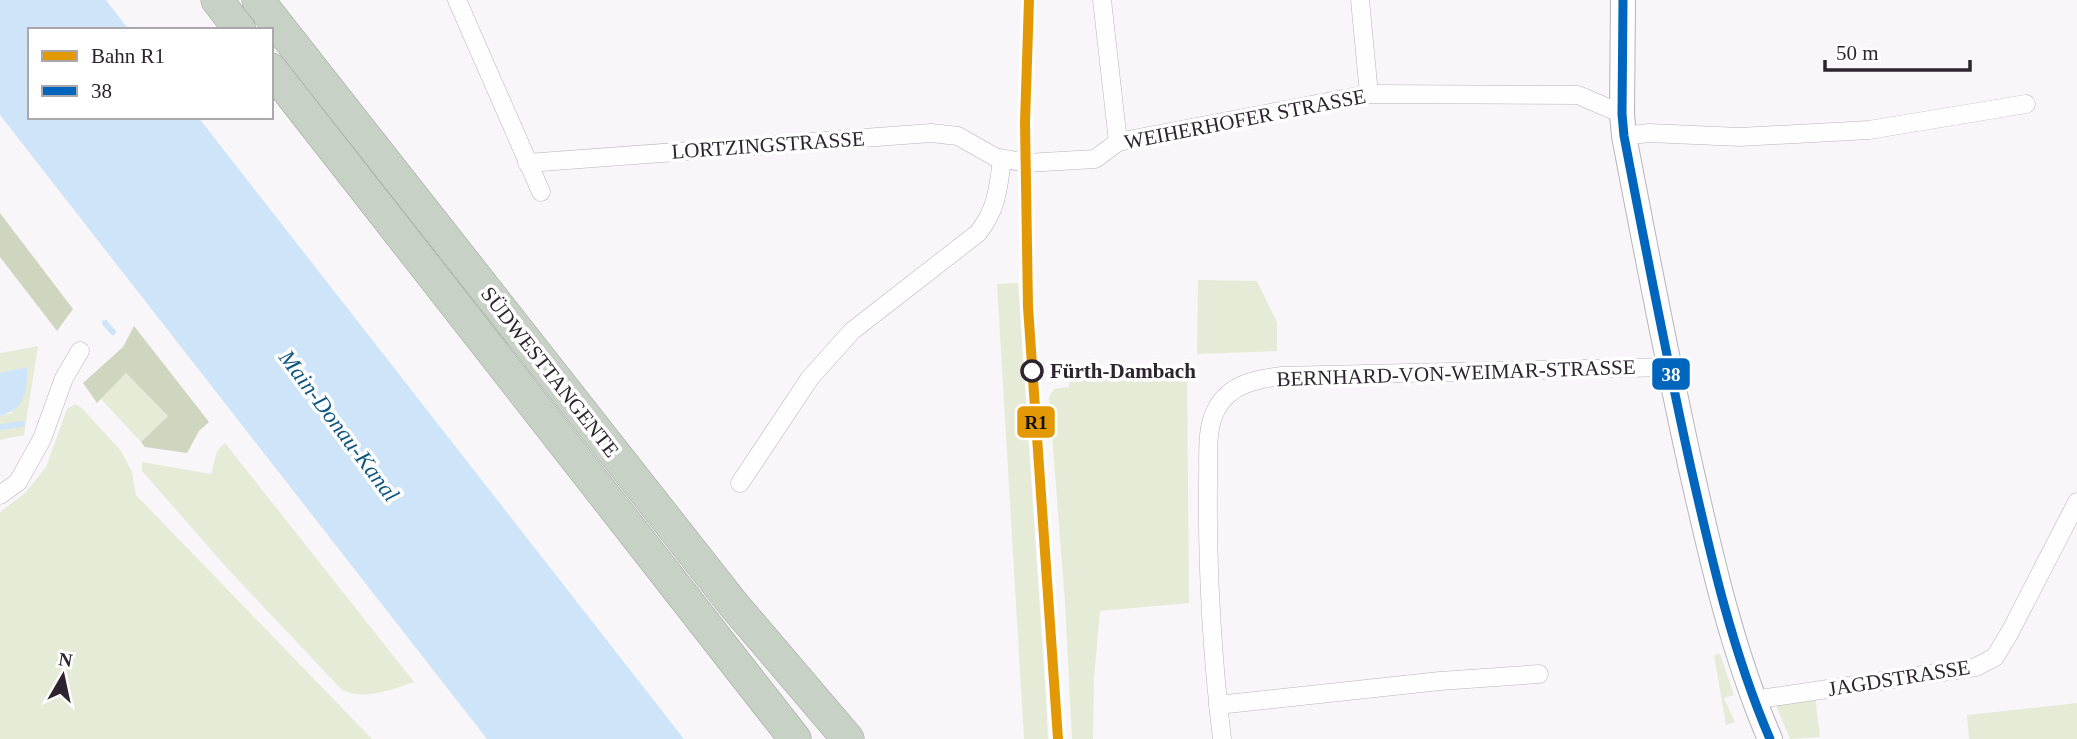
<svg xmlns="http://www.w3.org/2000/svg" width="2077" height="739" viewBox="0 0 2077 739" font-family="Georgia,serif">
<rect width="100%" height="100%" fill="#f9f6fa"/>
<g fill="#e5ebd6">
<polygon points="1198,280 1257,281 1277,322 1277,351 1197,354"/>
<polygon points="1018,283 1046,699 1048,739 1024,739 997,284"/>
<polygon points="38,346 24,435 0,440 0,416 12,413 27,367 0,373 0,353"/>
<polygon points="1187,369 1189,603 1100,611 1094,678 1093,739 1072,739 1065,602 1049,397 1054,389 1069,387 1068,371"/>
<polygon points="126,373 168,416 141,442 101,399"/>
<polygon points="75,404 82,408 121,451 132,472 136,495 372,739 0,739 0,512 25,493 46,467 67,409"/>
<path d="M225,443L414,682C394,689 361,702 341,689L227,568L142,471V462L211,474L217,451Z"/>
<polygon points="1720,654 1734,695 1724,698 1735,722 1726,725 1714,655"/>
<polygon points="1815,696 1820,737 1790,739 1775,703"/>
<polygon points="2077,703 2077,739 1969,739 1967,715"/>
</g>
<g fill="#cfd6bf">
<polygon points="0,213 73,309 57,331 0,257"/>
<polygon points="134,326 209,422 199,431 187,453 145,447 141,442 168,416 126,373 97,403 83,383 123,347"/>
</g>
<g fill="#cde4f9">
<polygon points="0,0 106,0 129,30 30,30 30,117 198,117 684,739 487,739 0,115"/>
<path d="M27,367C27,390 26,409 0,416V373Z"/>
</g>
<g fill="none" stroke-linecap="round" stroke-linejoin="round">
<g stroke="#cde4f9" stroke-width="6">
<polyline points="105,323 113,332"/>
<polyline points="0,427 22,424"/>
</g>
<defs>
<g id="street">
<polyline points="457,0 541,192"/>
<polyline points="1102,0 1118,142"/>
<polyline points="1360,0 1369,94"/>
<polyline points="1624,136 1649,133 1740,137 1869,130 2026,104"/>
<polyline points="527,163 931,133 958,136 995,157 1026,163 1095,159 1118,142 1369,94 1578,95 1622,114"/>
<path d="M740,483L810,378L852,331L978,233C997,209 998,189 1002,160"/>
<polyline points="0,495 18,482 42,439 64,378 80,351"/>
<polyline points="1753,700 1976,667 1995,657 2010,632 2077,502"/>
<polyline points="1218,705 1440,681 1539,674"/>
<path d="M1222,739C1212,654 1207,567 1208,482C1209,459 1205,428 1217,408C1230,384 1257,379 1282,376L1669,367"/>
</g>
<path id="secondary" d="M1623,0L1622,114L1624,136C1645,246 1666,355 1690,464C1711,557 1732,651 1770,739"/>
<g id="highway">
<polyline points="217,0 240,30"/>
<polyline points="258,0 733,604 848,739"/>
<polyline points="271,69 795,739"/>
</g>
</defs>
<use href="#street" stroke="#b9b3ba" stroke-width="19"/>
<use href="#secondary" stroke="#b9b3ba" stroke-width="26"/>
<use href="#highway" stroke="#9aa298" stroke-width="33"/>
<use href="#street" stroke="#fefefe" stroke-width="18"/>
<use href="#secondary" stroke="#fefefe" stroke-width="24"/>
<use href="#highway" stroke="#c8d1c5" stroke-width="32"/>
<defs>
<path id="bus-1" d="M1623,0L1622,114L1624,136C1645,246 1666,355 1690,464C1711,557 1732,651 1770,739"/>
</defs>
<use href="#bus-1" stroke="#fff" stroke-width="14"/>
<use href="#bus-1" stroke="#0065bd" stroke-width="9"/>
<defs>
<polyline id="rail-1" points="1029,0 1025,122 1028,307 1058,739"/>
</defs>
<use href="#rail-1" stroke="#fff" stroke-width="16"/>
<use href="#rail-1" stroke="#e39905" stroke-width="10"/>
</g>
<circle fill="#fff" stroke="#2d242f" stroke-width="3.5" cx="1032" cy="371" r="10"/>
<g text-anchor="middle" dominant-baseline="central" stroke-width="7" stroke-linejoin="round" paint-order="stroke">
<g font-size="21" fill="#2d242f" stroke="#fff">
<text transform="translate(1245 119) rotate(-11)">WEIHERHOFER STRASSE</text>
<text transform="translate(768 145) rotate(-4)">LORTZINGSTRASSE</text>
<text transform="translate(550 372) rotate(52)">SÜDWESTTANGENTE</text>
<text transform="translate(1456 373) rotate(-2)">BERNHARD-VON-WEIMAR-STRASSE</text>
<text transform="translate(1899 678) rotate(-9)">JAGDSTRASSE</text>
</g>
<g font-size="21" font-weight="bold" fill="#2d242f" stroke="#fff" text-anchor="start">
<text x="1050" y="371">Fürth-Dambach</text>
</g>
<g font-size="23" font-style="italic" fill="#0d5680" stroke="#fff">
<text transform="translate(339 426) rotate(53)">Main-Donau-Kanal</text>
</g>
</g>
<g stroke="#fff" stroke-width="2.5">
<rect x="1651" y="357" width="40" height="34" rx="7" fill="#0065bd"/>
<rect x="1016" y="405" width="40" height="34" rx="7" fill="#e39905"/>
</g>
<g font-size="19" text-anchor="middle" font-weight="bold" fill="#fff">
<text x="1671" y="381">38</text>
</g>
<g font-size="19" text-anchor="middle" font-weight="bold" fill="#111">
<text x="1036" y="429">R1</text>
</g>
<rect x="28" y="28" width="245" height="91" fill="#ffffff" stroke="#aba7ac" stroke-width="2"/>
<rect x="42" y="51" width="35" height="10" fill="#e39905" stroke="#aba7ac" stroke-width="2"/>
<text x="91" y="63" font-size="21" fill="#2d242f">Bahn R1</text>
<rect x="42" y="86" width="35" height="10" fill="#0065bd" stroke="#aba7ac" stroke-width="2"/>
<text x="91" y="98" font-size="21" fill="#2d242f">38</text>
<g transform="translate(63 676) rotate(9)" stroke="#ffffff" stroke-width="5" paint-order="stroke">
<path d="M0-5L12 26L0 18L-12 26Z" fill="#2d242f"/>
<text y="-10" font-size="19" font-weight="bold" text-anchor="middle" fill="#2d242f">N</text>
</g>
<path d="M1825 60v10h145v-10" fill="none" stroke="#2d242f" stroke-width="3.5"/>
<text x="1836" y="60" font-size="21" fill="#2d242f" stroke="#ffffff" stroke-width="5" paint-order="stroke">50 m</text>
</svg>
